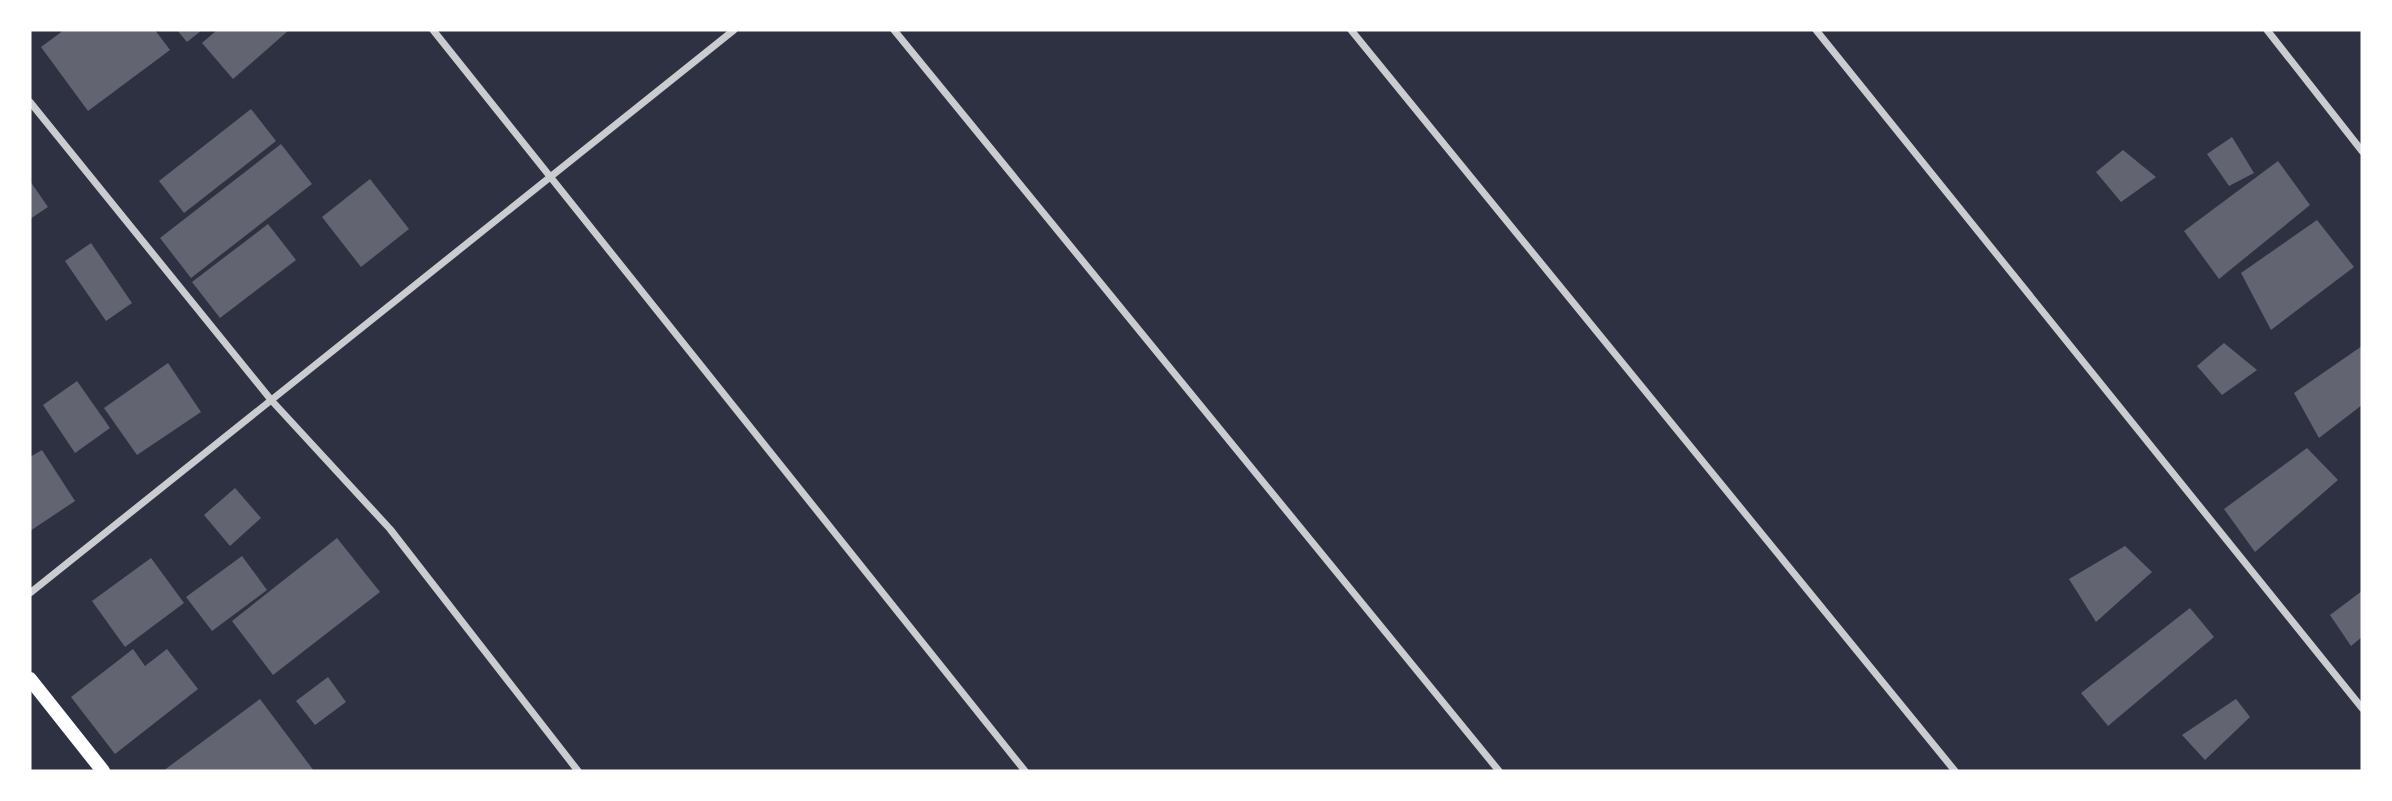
<svg xmlns="http://www.w3.org/2000/svg" width="2392" height="801" viewBox="0 0 2392 801" font-family="Helvetica,sans-serif">
<rect width="100%" height="100%" fill="#2d3142"/>
<g fill="#626471">
<polygon points="64,30 155,30 170,50 88,111 41,47"/>
<polygon points="177,30 202,30 187,42"/>
<polygon points="217,30 289,30 233,79 202,43"/>
<polygon points="251,109 276,141 184,213 159,181"/>
<polygon points="2232,137 2254,173 2229,186 2207,154"/>
<polygon points="281,144 312,184 191,278 160,238"/>
<polygon points="2123,150 2156,177 2121,202 2096,172"/>
<polygon points="2278,161 2310,205 2219,279 2184,231"/>
<polygon points="370,179 409,229 361,267 322,217"/>
<polygon points="30,181 48,207 30,219"/>
<polygon points="2317,220 2354,267 2271,330 2241,273"/>
<polygon points="268,224 296,260 220,318 192,282"/>
<polygon points="91,243 132,303 106,321 65,261"/>
<polygon points="2224,343 2257,370 2222,395 2197,366"/>
<polygon points="2362,346 2362,405 2319,438 2294,393"/>
<polygon points="168,363 201,412 137,455 104,408"/>
<polygon points="77,381 110,428 75,453 43,405"/>
<polygon points="2307,448 2338,480 2255,552 2224,509"/>
<polygon points="42,450 75,501 30,531 30,457"/>
<polygon points="235,488 261,518 230,546 204,515"/>
<polygon points="337,538 380,592 273,675 232,621"/>
<polygon points="2125,546 2152,572 2096,622 2069,579"/>
<polygon points="242,556 267,590 212,631 186,597"/>
<polygon points="151,558 184,603 125,647 92,601"/>
<polygon points="2362,591 2362,637 2351,646 2330,615"/>
<polygon points="2190,608 2214,637 2108,726 2081,693"/>
<polygon points="133,649 145,666 167,649 198,689 115,754 71,697"/>
<polygon points="328,677 346,702 315,725 296,701"/>
<polygon points="260,699 314,771 163,771"/>
<polygon points="2236,699 2250,717 2205,760 2182,735"/>
</g>
<g fill="none" stroke-linecap="round" stroke-linejoin="round">
<g stroke="#caccd0" stroke-width="7">
<polyline points="433,30 1025,771"/>
<polyline points="894,30 1499,771"/>
<polyline points="1351,30 1955,771"/>
<polyline points="1816,30 2362,708"/>
<polyline points="2267,30 2362,151"/>
<polyline points="30,102 272,401 390,529 578,771"/>
<polyline points="30,593 734,30"/>
</g>
<polyline stroke="#fff" stroke-width="14" points="30,679 103,771"/>
</g>
<rect width="2392" height="801" fill="none" stroke="#ffffff" stroke-width="63"/>
</svg>
